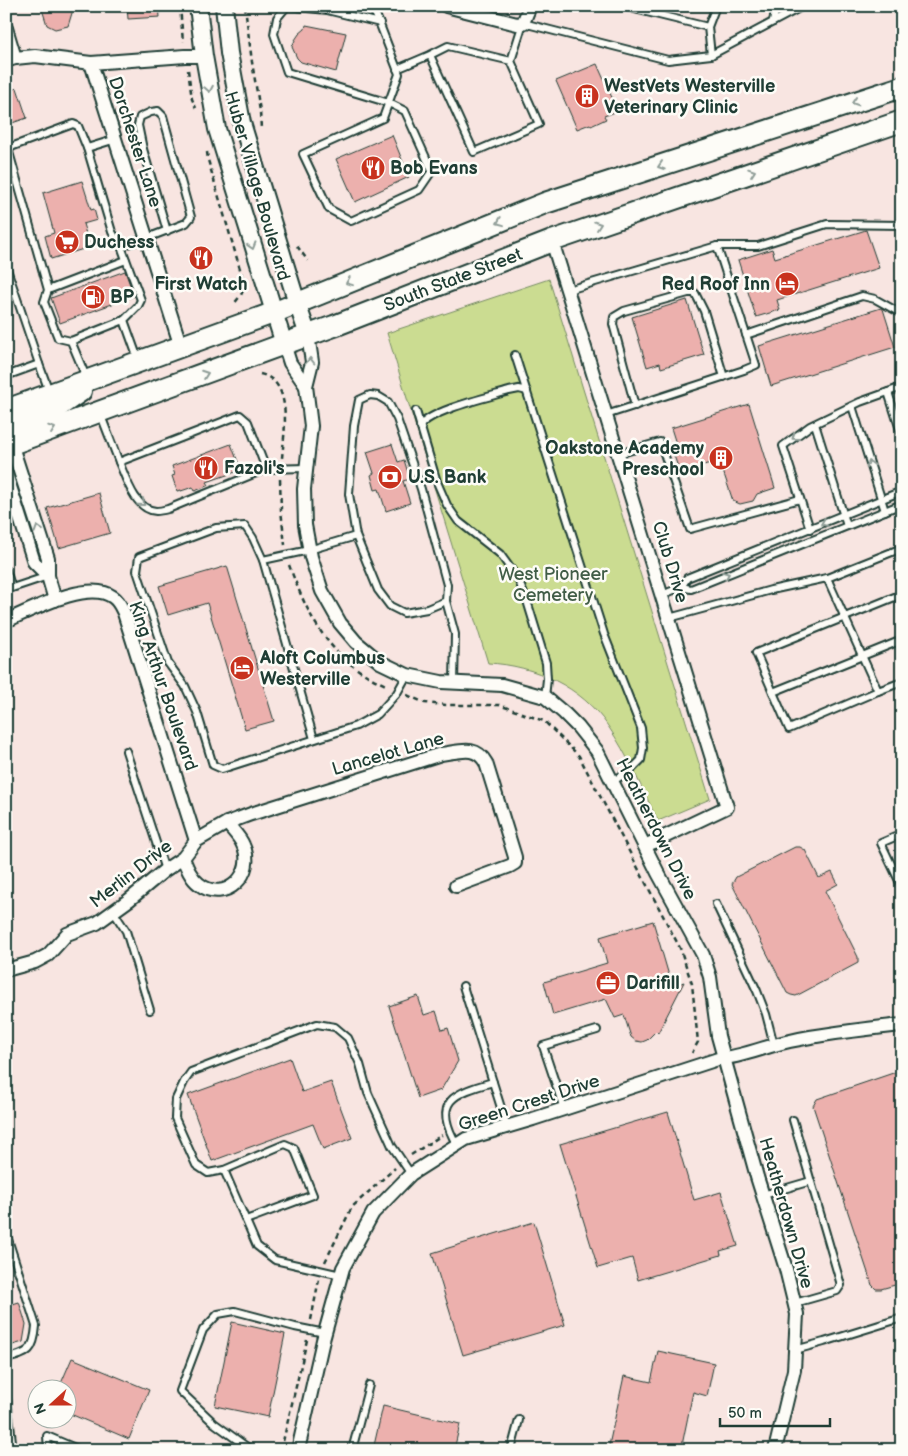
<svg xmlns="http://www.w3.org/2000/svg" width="908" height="1456" viewBox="0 0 908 1456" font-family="'Balsamiq Sans',sans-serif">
<rect width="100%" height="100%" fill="#f8e5e1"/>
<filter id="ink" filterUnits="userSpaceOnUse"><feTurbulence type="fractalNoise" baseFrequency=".02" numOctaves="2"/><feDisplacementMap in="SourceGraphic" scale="10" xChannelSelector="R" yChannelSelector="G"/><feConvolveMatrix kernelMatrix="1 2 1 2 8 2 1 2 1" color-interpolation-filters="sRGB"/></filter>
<g filter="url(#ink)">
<path fill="#cbdc91" stroke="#758c62" d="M549,279L710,799L658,821C642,789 628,755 608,726C582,687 534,665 488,663L387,333Z"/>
<g fill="#ecb0ad" stroke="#1f3d34">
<polygon points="41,6 70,6 72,13 68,26 55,29 47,25"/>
<polygon points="127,6 159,6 160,17 128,19"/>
<polygon points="306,25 346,33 336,72 301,62 297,58 292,47 295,40 299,34 305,29"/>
<polygon points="597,64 618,111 604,116 606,119 591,126 590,124 577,129 556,81"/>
<polygon points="17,88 27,118 6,125 6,92"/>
<polygon points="392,135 409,177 355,202 336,159"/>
<polygon points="82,181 91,210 94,209 97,220 83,224 90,247 51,259 45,236 54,233 43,193"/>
<polygon points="866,230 879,268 777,300 780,310 756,317 738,260 772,249 775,258"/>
<polygon points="125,271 134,296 60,323 51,298"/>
<polygon points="687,300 704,355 661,368 660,363 647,367 632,317"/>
<polygon points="881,308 883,309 895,347 771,386 759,346"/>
<polygon points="749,404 775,488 757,494 753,501 740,504 733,501 723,471 710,463 685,471 678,467 673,453 677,447 671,428"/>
<polygon points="231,444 241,470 207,482 209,485 195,491 193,487 181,491 181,490 177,491 172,476 175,475 172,466"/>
<polygon points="392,444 398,462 404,460 410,479 403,481 410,503 386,511 379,489 375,490 371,475 374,473 367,452"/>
<polygon points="99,493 110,533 59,548 47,508"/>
<polygon points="227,566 274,721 245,729 207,603 168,615 159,586"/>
<polygon points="795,847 800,847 805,850 819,878 832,872 838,884 825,891 858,957 858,963 796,996 791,995 787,993 732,884 736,877"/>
<polygon points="653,921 672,986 684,982 658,1033 656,1031 647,1040 642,1042 636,1041 631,1037 624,1015 615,1018 606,999 553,1015 544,982 607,963 600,937"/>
<polygon points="418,996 424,1015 436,1011 442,1030 448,1028 458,1061 441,1090 418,1098 389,1006"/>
<polygon points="290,1058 302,1092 331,1082 352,1138 323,1149 313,1124 212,1161 188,1095"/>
<polygon points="902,1070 902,1283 881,1289 876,1289 872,1285 813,1106 817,1099"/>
<polygon points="668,1112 694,1200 721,1192 738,1246 720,1251 721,1255 638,1280 632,1258 598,1268 560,1144"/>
<polygon points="534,1222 565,1325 463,1355 432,1253"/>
<polygon points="19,1302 26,1324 23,1342 6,1347 6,1306"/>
<polygon points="232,1322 285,1334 268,1417 215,1406"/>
<polygon points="658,1351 714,1363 707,1396 693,1392 681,1450 608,1450 624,1376 651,1382"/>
<polygon points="72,1358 149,1390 129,1439 68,1413 68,1388 59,1388"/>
<polygon points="383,1406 460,1424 454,1450 373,1450"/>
</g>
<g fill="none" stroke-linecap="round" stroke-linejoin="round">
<defs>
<g id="service">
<polyline points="371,6 377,17 399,74 383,118 303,154 329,209 351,221 419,190 432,171 405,111 389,103 287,72 274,34 277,18 287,6 327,10 380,23"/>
<polyline points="622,6 708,27 711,55"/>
<polyline points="773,22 776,6"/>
<polyline points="708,27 716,6"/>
<polyline points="511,61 523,23 668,60 711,55 803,6"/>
<polyline points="397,69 430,55 474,152 539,124 511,61 448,46 430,55"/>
<polyline points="87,148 116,139"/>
<polyline points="121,246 147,238 186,223 191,217 163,116 158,111 151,112 140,117 138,125 143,149 167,231"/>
<polyline points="717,246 758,246 827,224 902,225"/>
<polyline points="6,266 39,364"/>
<polyline points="48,290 126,260"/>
<polyline points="568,290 717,246 756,365 744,370 606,415"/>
<polyline points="746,335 862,296 875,299 902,314"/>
<polyline points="71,341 124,320"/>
<polyline points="515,355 604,634 641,728 643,748 641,760 632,769 612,782"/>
<polyline points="6,376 39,364 49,391"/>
<polyline points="86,377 71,341 58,338 44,302 48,290 9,152 11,147 73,124 78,126 87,148 112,232 121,246 141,300 138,306 124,320 138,359"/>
<polyline points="888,392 902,436"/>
<polygon points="370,395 378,396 388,402 397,419 421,489 447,585 446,601 427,609 404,613 390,606 378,590 356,536 349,494 354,426 359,400"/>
<polyline points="635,406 613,324 614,317 624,311 688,293 695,293 704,311 724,377"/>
<polyline points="852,406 885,511"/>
<polyline points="416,411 437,482 447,505 458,521 500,554 518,579 528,604 546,663 547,679 545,697"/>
<polyline points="100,413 119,462 240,415 248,422 266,469 306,468"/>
<polyline points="815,424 847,526"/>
<path d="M420,426C431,410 489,397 509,391L519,389L527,391"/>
<polyline points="618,454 660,442 690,529 800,499"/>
<path d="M119,462C126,478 135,510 156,511C160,511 164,510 168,509L266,469"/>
<polyline points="810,529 783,446 810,426 860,402 902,387"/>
<polyline points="356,536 309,550 263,560 253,538 245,526 216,528 139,557 137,571 168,663 185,686 197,712 213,765 222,769 356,726 378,714 397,693 407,675"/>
<polyline points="263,560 314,739"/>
<polyline points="6,570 12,588 48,576"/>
<polyline points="827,578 878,691 902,682"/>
<polyline points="681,587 691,589 902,504"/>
<polyline points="662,595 681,587 687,578 902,491"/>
<polyline points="446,601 455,634 454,683"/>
<polyline points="669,618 771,590 827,578 902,548"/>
<polyline points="878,691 789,729 756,653 902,594"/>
<polyline points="773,692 902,640"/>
<polyline points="126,751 165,870"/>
<polyline points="902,834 881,843 902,887"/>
<polyline points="716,904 757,991 766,1014 774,1045"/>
<polyline points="113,911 126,931 150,1010"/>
<polyline points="463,986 507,1127"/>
<polyline points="564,1109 543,1046 597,1030"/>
<polyline points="793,1120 841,1285 837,1291 795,1303"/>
<path d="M457,1145C431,1101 454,1093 493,1082"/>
<polyline points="224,1170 257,1246 275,1260 341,1275"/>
<polyline points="763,1195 811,1181"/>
<polyline points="246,1220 313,1195 294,1148 285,1144 224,1170 208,1173 196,1165 175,1118 176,1099 184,1082 191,1072 317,1024 335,1027 348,1038 360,1064 368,1093 392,1146 411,1174"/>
<path d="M6,1233L36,1326C34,1351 29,1353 6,1359"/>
<polyline points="795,1350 824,1342 902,1318"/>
<polyline points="6,1390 13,1450"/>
<polyline points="48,1450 47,1436 80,1450"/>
<polyline points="251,1450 214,1423 180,1391 203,1330 218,1314 235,1311 295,1327 325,1333"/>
<polyline points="352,1450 369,1385"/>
<polyline points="511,1450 519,1420"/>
</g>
<g id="minor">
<polyline points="446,6 517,24 523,23 530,6"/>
<polyline points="6,28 15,58"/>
<polyline points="6,61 15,58 35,56 91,63 185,56 204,56"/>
<polyline points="91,63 181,347"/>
<polyline points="552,241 727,807 645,846"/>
<polyline points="308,335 312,362 306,386 311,426 304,489 305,525 311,557 322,591 340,623 356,642 380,662 407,675 441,682 502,685 545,697 564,713 578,727 597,751 658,873 703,955 710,977 718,1036 757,1177 786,1269 797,1314 794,1370 775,1450"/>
<polyline points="284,344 290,363 306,386"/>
<polyline points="9,437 48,558 48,576 55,600"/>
<polyline points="6,474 34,562 48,576"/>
<path d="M6,621C31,610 89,579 113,597C119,601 121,607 124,613L196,841"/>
<path d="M183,858C187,868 191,878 199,884C225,905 257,873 243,845C240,837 232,830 227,823"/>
<path d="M6,970L35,962L48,955L67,934L97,923L129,900L165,870L183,858L196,841L227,823L251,814L441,754C459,752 476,744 486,763L515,857V863L510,866L456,886"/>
<path d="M298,1450L323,1340L343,1268L373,1213L411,1174L466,1139L533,1119L718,1059C743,1057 766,1046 790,1041C827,1033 865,1029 902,1025"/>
</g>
<g id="tertiary">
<polyline points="198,6 204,56 217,129 284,344"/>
<polyline points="224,6 229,53 242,123 297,303 308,335"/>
</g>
<g id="primary">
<polyline points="6,410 273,313 545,203 902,87"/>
<polyline points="6,429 52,411 81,391"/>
<polyline points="6,446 284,344 334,326 552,241 902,121"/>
</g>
</defs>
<use href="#service" stroke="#1f3d34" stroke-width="10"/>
<use href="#minor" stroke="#1f3d34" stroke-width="16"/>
<use href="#tertiary" stroke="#1f3d34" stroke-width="20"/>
<use href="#primary" stroke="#1f3d34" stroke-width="24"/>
<g stroke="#1f3d34" stroke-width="2.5" stroke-dasharray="5 4" stroke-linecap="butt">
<polyline points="180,6 183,42"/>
<polyline points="245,6 252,62 260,111 261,129"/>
<polyline points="188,70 192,99 196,108"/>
<polyline points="207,152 208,160 245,286 241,295 233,305"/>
<polyline points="297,246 308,261"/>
<path d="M260,374C294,381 284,433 282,458"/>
<polyline points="280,479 281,510 285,545"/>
<path d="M289,565C302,600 317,635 346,660C358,671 374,680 388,686"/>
<polyline points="407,695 425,703 446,705 499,705 544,721 579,756 680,948 692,984 698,1042 692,1053"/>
<polyline points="411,1155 442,1135"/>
<polyline points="325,1262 352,1207 395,1168"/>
<polyline points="311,1320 319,1279"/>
<polyline points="281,1450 307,1340"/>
</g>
<use href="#service" stroke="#fdfcf7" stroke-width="6"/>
<use href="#minor" stroke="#fdfcf7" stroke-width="12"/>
<use href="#tertiary" stroke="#fdfcf7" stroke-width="16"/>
<use href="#primary" stroke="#fdfcf7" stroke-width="20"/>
</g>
<defs><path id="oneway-chevron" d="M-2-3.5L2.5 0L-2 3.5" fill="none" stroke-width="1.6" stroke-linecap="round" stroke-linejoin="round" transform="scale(1.25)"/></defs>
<g stroke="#8e9c96">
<use href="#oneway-chevron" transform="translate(209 89) rotate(80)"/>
<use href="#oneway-chevron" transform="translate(855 102) rotate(162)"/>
<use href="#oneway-chevron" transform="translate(661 166) rotate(162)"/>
<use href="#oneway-chevron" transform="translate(752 172) rotate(-19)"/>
<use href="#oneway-chevron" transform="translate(500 222) rotate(158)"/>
<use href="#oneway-chevron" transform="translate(598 225) rotate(-19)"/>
<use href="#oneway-chevron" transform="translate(252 246) rotate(73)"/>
<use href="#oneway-chevron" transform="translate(349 282) rotate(158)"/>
<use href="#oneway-chevron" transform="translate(310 361) rotate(-90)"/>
<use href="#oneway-chevron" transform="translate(205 374) rotate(-20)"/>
<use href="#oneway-chevron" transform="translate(52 429) rotate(-19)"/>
<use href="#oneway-chevron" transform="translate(795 437) rotate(144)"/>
<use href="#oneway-chevron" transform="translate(870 464) rotate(-107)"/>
<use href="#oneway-chevron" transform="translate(142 503) rotate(40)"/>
<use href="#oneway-chevron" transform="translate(824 523) rotate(158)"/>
<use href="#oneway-chevron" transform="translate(38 529) rotate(-107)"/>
<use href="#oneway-chevron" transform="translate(726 575) rotate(-22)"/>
</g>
</g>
<defs>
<symbol id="building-disc" viewBox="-11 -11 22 22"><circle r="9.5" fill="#c8321e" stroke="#fdfcf7"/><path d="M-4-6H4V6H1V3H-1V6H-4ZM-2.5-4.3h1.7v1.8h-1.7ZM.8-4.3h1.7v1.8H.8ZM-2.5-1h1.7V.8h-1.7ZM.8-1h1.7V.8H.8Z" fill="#fff"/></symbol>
<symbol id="restaurant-disc" viewBox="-11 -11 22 22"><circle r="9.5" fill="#c8321e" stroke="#fdfcf7"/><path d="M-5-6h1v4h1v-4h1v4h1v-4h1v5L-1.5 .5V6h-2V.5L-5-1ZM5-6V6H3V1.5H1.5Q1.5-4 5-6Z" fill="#fff"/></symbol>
<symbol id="supermarket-disc" viewBox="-11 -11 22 22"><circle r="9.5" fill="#c8321e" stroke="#fdfcf7"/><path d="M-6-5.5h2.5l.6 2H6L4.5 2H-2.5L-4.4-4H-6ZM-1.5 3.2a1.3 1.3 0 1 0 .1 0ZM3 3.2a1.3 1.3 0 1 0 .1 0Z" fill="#fff"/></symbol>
<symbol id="hotel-disc" viewBox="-11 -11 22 22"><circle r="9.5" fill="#c8321e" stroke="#fdfcf7"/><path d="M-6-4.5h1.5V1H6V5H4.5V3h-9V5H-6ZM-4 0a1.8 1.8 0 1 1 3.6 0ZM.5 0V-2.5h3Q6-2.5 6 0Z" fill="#fff"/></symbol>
<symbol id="fuel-disc" viewBox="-11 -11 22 22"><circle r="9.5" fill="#c8321e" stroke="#fdfcf7"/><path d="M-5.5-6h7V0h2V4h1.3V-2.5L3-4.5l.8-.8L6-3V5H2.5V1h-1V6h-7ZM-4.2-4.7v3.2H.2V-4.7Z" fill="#fff"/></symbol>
<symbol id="bank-disc" viewBox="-11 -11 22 22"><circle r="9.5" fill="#c8321e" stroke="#fdfcf7"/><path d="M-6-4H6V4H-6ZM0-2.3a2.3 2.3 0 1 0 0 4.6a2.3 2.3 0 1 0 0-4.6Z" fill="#fff"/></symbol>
<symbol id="office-disc" viewBox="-11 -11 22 22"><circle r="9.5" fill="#c8321e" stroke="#fdfcf7"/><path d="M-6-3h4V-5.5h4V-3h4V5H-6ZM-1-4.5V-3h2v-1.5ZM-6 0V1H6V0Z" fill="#fff"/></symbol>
</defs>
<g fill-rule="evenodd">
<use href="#building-disc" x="573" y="82" width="28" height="28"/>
<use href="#restaurant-disc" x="359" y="154" width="28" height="28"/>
<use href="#supermarket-disc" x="53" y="228" width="28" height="28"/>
<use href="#restaurant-disc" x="187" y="244" width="28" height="28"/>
<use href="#hotel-disc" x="773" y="270" width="28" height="28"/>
<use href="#fuel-disc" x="79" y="283" width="28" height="28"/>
<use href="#building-disc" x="707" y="444" width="28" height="28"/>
<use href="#restaurant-disc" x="192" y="454" width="28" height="28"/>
<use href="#bank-disc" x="376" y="463" width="28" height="28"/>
<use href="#hotel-disc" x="228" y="654" width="28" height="28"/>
<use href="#office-disc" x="594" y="969" width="28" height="28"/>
</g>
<g text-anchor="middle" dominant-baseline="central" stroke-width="5" stroke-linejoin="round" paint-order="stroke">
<g font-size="18" font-weight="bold" fill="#1f3d34" stroke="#fdfcf7" text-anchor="start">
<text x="604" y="86">WestVets Westerville<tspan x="604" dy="21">Veterinary Clinic</tspan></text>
<text x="390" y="168">Bob Evans</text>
<text x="84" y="242">Duchess</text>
<text x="201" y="284" text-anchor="middle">First Watch</text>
<text x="770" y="284" text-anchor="end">Red Roof Inn</text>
<text x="110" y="297">BP</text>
<text x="704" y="448" text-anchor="end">Oakstone Academy<tspan x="704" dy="21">Preschool</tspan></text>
<text x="224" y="468">Fazoli's</text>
<text x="408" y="477">U.S. Bank</text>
<text x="260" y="658">Aloft Columbus<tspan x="260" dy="21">Westerville</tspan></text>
<text x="626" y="983">Darifill</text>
</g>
<g font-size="18" fill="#1f3d34" stroke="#fdfcf7">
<text transform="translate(135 142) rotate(72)">Dorchester Lane</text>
<text transform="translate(257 186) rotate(74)">Huber Village Boulevard</text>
<text transform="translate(453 280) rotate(-21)">South State Street</text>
<text transform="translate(670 562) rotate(73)">Club Drive</text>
<text transform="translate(163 686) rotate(71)">King Arthur Boulevard</text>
<text transform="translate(388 754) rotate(-16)">Lancelot Lane</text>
<text transform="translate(656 829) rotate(63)">Heatherdown Drive</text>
<text transform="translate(131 874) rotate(-38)">Merlin Drive</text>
<text transform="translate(529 1103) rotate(-18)">Green Crest Drive</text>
<text transform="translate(786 1213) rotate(74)">Heatherdown Drive</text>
</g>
<g font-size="18" fill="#415d47" stroke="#fdfcf7">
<text x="553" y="574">West Pioneer<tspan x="553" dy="21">Cemetery</tspan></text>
</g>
</g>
<rect width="908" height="1456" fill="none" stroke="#fdfcf7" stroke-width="25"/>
<rect x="12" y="12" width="883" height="1431" fill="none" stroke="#1f3d34" stroke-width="2" filter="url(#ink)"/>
<g transform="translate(52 1404) rotate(249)"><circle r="24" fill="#fdfcf7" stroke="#a4b0a9"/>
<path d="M0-4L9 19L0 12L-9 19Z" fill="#c8321e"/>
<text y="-8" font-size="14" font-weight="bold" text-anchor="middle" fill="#1f3d34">N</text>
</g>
<path d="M720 1418v8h110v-8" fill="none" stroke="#1f3d34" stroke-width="2.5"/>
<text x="728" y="1418" font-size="15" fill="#1f3d34" stroke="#fdfcf7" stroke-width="4" paint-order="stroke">50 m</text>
</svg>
